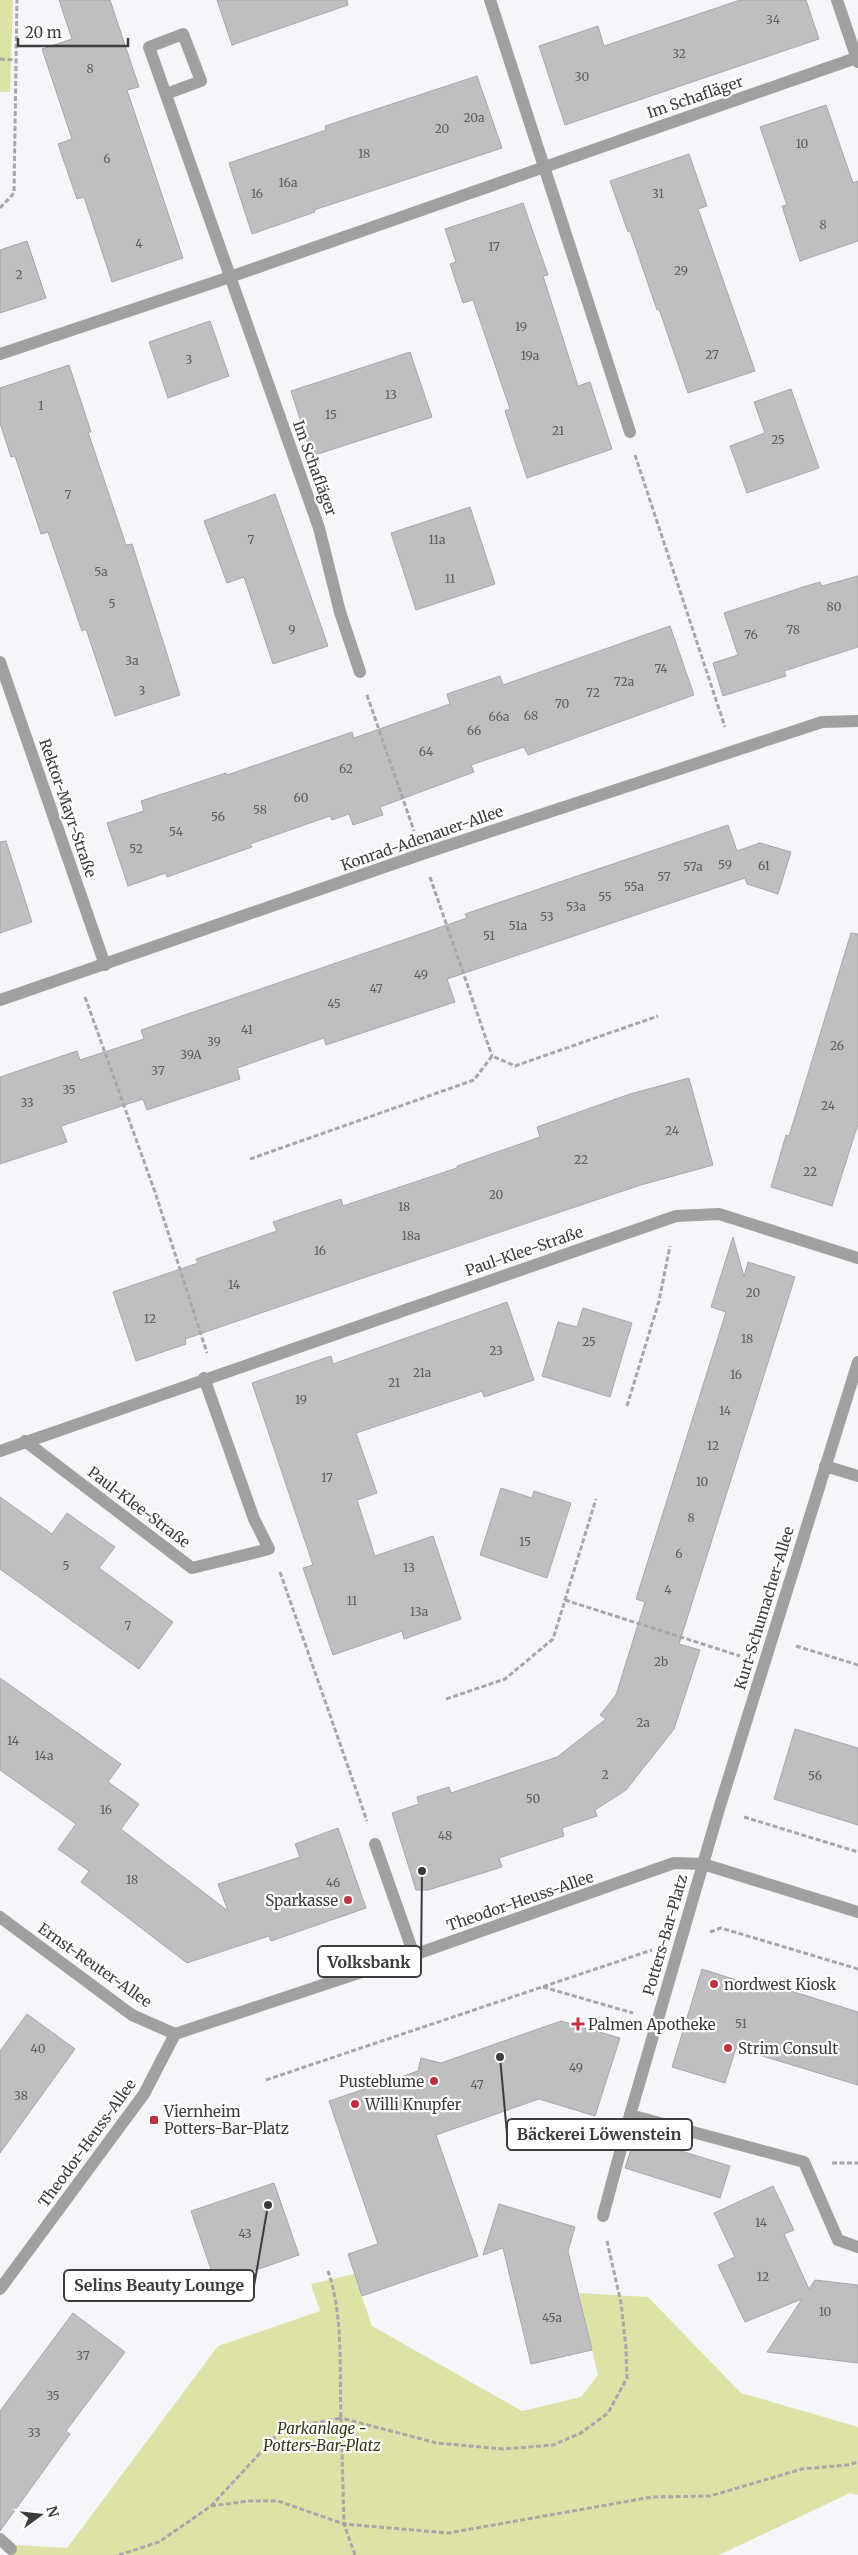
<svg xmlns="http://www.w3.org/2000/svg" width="858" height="2555" viewBox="0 0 858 2555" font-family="Merriweather,serif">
<rect width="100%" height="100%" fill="#f5f6f9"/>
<g fill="#dee2a6">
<polygon points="0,0 13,0 10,92 0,92"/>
<polygon points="354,2274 372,2326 522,2411 581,2397 598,2375 579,2293 648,2297 741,2393 858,2427 858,2495 850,2493 719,2555 9,2555 16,2545 67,2548 218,2346 320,2311 311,2284"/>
</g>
<g fill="#c0bec1" stroke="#a8a6a8">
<polygon points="59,0 110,0 139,87 127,90 183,258 112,282 84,197 77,199 58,144 72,139 42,49 72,39"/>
<polygon points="217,0 347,0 348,5 232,45"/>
<polygon points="740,0 806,0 819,39 565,125 539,46 598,26 604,46"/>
<polygon points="477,76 502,148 314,210 315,212 252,234 229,163 326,130 325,126"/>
<polygon points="826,105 853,183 858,181 858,241 800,261 782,206 787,205 760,127"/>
<polygon points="689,154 707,206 698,209 755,371 688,393 659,309 657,310 630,231 628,232 610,181"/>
<polygon points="523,203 548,275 543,276 578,386 590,382 612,449 527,478 505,411 510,409 473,300 463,303 450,264 456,262 445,229"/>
<polygon points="27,241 46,298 0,313 0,250"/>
<polygon points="210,321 229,376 168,398 149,342"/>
<polygon points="410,352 432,417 312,456 291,391"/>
<polygon points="69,365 91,432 88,432 126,545 132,544 180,695 115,716 86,629 82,631 48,532 41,534 15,456 11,457 0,423 0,388"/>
<polygon points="791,389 819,468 747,493 730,446 765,433 754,402"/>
<polygon points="275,494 328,646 273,664 244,577 227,583 204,521"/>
<polygon points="470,507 495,584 416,610 391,533"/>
<polygon points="858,576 858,647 784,671 786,676 723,696 713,663 738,655 724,613 803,587 820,582 822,586"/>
<polygon points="670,626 694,695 528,755 524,747 471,765 474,772 380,807 383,815 353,825 349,814 332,820 330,816 250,844 252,847 167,877 166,873 128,886 107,823 144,811 141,801 226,773 227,775 352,732 354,738 450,704 447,694 500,676 503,685"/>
<polygon points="728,825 737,851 760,843 791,852 778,894 747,884 745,878 447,979 455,1002 326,1045 324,1038 237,1068 240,1079 147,1110 143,1099 61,1126 67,1142 0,1164 0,1077 77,1051 80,1060 144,1039 141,1030 467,918 465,914"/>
<polygon points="6,841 32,922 0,933 0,842"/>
<polygon points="851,933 858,934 858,1124 832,1206 771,1187 786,1135 789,1136"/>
<polygon points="689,1078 713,1165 641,1185 366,1277 185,1339 186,1344 136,1361 113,1292 198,1263 196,1259 277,1231 273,1222 341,1199 343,1206 457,1168 457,1166 540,1137 537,1127 630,1094"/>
<polygon points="733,1237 744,1277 748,1262 795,1277 679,1644 700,1650 674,1729 626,1790 595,1810 597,1816 562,1828 564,1836 499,1858 502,1867 428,1890 416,1890 392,1813 419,1804 417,1797 449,1787 451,1793 557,1757 606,1719 600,1715 616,1695 645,1602 636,1599 726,1312 711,1307"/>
<polygon points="507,1302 534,1380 484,1397 482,1391 356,1433 377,1493 357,1500 375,1556 433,1536 461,1619 404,1639 402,1631 333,1655 303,1568 313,1565 252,1383 331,1356 333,1364"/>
<polygon points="583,1308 632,1323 610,1397 542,1376 558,1322 577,1327"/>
<polygon points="501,1488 532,1498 534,1491 571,1503 547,1578 480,1555"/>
<polygon points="0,1497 52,1534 67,1513 115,1547 99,1568 173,1622 139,1669 0,1569"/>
<polygon points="0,1678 121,1764 108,1782 139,1804 121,1829 228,1911 218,1884 300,1857 295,1844 338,1828 366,1908 271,1941 269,1936 187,1963 81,1882 89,1871 58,1849 76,1824 0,1770"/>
<polygon points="795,1729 858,1748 858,1825 774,1799"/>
<polygon points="702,1969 765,1989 766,1983 858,2012 858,2085 736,2048 725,2083 672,2067"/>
<polygon points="27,2014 75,2049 0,2153 0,2051"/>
<polygon points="561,2021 620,2038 595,2116 539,2099 436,2135 478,2256 362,2296 348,2254 378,2244 329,2101 418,2071 421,2058 441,2063"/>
<polygon points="635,2137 730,2166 720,2198 625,2168"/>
<polygon points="274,2183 299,2255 216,2284 191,2211"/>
<polygon points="773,2186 794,2230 784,2234 809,2289 815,2280 858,2285 858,2363 767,2352 802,2299 745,2322 718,2265 735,2257 714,2213"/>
<polygon points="499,2204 575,2227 568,2251 592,2350 531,2364 503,2248 483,2255"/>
<polygon points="73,2313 125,2352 66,2431 70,2434 0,2531 0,2411"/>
</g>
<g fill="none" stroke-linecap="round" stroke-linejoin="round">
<g stroke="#a7a7a9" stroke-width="3" stroke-dasharray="5 2.5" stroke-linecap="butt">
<polyline points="0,59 15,60"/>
<polyline points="0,208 14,193 17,0"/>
<polyline points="635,455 725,727"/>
<polyline points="367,695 414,831"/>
<polyline points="430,877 492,1056"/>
<polyline points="85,997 155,1192 207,1353"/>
<polyline points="250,1159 474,1080 492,1056 515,1066 658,1016"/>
<polyline points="627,1406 659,1301 670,1246"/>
<polyline points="280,1572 367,1821"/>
<polyline points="565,1600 740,1656"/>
<polyline points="796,1646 858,1665"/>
<polyline points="446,1699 505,1679 553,1639 596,1499"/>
<polyline points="744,1817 858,1852"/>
<polyline points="710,1932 721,1928 858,1969"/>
<polyline points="543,1987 633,2013"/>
<polyline points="266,2080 652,1950"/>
<polyline points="832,2163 858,2163"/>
<polyline points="211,2506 249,2501 278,2501 344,2524 448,2533 652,2497 710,2496 802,2469 847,2465 858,2462"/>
<path d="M119,2555L159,2542L211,2506L275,2437L293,2427L341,2418C339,2370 344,2317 328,2271"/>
<polyline points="355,2555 344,2524 341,2418 437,2443 503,2449 553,2445 581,2433 608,2413 627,2378 626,2348 621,2303 607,2241"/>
</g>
<g stroke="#a1a0a0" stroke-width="12">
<polyline points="490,0 630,432"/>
<polyline points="837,0 858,62"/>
<polyline points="166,94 201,81 183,34 149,47 319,528 340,612 360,672"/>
<polyline points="0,354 230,277 856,58"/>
<polyline points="0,662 105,965"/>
<polyline points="0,1000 422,854 822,722 858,721"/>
<polyline points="858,1362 719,1809 630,2115 804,2162 838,2240 858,2247"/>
<polyline points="25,1441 192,1568 269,1549 254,1519 204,1378"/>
<polyline points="0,1451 676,1216 719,1214 858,1258"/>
<polyline points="825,1466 858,1476"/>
<polyline points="375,1844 414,1955"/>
<polyline points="0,1917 132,2015 175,2034"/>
<polyline points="603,2216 630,2115"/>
<polyline points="0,2289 144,2094 175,2034 422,1952 674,1863 703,1864 858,1912"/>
<polyline points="0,2539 11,2549"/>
</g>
</g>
<g fill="#c13040" stroke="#fff" stroke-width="2">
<circle cx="348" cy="1900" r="5"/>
<circle cx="714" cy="1984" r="5"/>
<path d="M575.5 2016.5h5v5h5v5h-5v5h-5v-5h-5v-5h5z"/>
<circle cx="728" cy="2048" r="5"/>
<circle cx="434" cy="2081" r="5"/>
<circle cx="355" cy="2104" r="5"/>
<rect x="149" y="2115" width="10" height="10" rx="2.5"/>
</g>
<g text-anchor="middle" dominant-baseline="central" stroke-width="4.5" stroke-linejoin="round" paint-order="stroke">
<g font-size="12" fill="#5d5c5e">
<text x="773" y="19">34</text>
<text x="679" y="53">32</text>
<text x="90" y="68">8</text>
<text x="582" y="76">30</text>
<text x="474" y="117">20a</text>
<text x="442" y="128">20</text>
<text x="802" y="143">10</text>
<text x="364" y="153">18</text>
<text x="107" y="158">6</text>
<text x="288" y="182">16a</text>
<text x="257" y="193">16</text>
<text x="658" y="193">31</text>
<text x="823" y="224">8</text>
<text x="139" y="243">4</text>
<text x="494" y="246">17</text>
<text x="681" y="270">29</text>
<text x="19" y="274">2</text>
<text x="521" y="326">19</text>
<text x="712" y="354">27</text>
<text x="530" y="355">19a</text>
<text x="189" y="359">3</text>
<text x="391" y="394">13</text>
<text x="41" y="405">1</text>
<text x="331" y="414">15</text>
<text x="558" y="430">21</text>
<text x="778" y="439">25</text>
<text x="68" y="494">7</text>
<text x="251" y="539">7</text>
<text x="437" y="539">11a</text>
<text x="101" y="571">5a</text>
<text x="450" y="578">11</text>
<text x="112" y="603">5</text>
<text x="834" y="606">80</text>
<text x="292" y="629">9</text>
<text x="793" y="629">78</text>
<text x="751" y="634">76</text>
<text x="132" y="660">3a</text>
<text x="661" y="668">74</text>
<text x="624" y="681">72a</text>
<text x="142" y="690">3</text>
<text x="593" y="692">72</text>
<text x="562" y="703">70</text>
<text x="531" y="715">68</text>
<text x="499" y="716">66a</text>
<text x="474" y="730">66</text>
<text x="426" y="751">64</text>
<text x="346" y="768">62</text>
<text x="301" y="797">60</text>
<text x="260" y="809">58</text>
<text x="218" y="816">56</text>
<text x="176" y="831">54</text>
<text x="136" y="848">52</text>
<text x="725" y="864">59</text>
<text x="764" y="865">61</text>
<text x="693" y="866">57a</text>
<text x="664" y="876">57</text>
<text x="634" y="886">55a</text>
<text x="605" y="896">55</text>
<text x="576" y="906">53a</text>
<text x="547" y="916">53</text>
<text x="518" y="925">51a</text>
<text x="489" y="935">51</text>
<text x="421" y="974">49</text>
<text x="376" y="988">47</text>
<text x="334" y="1003">45</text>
<text x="247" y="1029">41</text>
<text x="214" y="1041">39</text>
<text x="837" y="1045">26</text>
<text x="191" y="1054">39A</text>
<text x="158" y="1070">37</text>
<text x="69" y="1089">35</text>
<text x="27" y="1102">33</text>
<text x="828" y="1105">24</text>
<text x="672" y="1130">24</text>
<text x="581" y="1159">22</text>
<text x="810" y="1171">22</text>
<text x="496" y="1194">20</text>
<text x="404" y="1206">18</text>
<text x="411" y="1235">18a</text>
<text x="320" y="1250">16</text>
<text x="234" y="1284">14</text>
<text x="753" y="1292">20</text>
<text x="150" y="1318">12</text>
<text x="747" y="1338">18</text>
<text x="589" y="1341">25</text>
<text x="496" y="1350">23</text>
<text x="422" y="1372">21a</text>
<text x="736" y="1374">16</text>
<text x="394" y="1382">21</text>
<text x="301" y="1399">19</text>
<text x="725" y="1410">14</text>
<text x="713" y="1445">12</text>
<text x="327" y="1477">17</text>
<text x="702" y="1481">10</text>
<text x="691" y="1517">8</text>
<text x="525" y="1541">15</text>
<text x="679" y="1553">6</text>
<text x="66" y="1565">5</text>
<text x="409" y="1567">13</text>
<text x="668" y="1589">4</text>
<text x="352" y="1600">11</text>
<text x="419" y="1611">13a</text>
<text x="128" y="1625">7</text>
<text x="661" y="1661">2b</text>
<text x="643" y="1722">2a</text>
<text x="13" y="1740">14</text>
<text x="44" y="1755">14a</text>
<text x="605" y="1774">2</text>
<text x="815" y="1775">56</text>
<text x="533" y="1798">50</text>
<text x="106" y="1809">16</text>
<text x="445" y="1835">48</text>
<text x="132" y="1879">18</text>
<text x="333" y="1882">46</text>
<text x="741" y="2023">51</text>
<text x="38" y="2048">40</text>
<text x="576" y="2067">49</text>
<text x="477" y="2084">47</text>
<text x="21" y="2095">38</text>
<text x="761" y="2222">14</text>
<text x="245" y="2233">43</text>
<text x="763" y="2276">12</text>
<text x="825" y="2311">10</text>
<text x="552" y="2317">45a</text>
<text x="83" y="2355">37</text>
<text x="53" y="2395">35</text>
<text x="34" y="2432">33</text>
</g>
<g font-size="15" fill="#3c3c3d" stroke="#fff">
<text transform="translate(695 97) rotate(-19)">Im Schafläger</text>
<text transform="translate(315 468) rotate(70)">Im Schafläger</text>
<text transform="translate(68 808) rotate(71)">Rektor-Mayr-Straße</text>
<text transform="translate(422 838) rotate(-19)">Konrad-Adenauer-Allee</text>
<text transform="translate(524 1251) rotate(-19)">Paul-Klee-Straße</text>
<text transform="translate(139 1507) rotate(37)">Paul-Klee-Straße</text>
<text transform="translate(764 1608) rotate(-73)">Kurt-Schumacher-Allee</text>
<text transform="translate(520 1901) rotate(-19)">Theodor-Heuss-Allee</text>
<text transform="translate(665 1935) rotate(-74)">Potters-Bar-Platz</text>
<text transform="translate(95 1965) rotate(35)">Ernst-Reuter-Allee</text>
<text transform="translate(87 2143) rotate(-54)">Theodor-Heuss-Allee</text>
</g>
<g font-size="15" fill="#3c3c3d" stroke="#fff" text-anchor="start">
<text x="338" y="1900" text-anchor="end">Sparkasse</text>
<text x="724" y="1984">nordwest Kiosk</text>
<text x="588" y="2024">Palmen Apotheke</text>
<text x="738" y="2048">Strim Consult</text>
<text x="424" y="2081" text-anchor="end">Pusteblume</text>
<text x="365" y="2104">Willi Knupfer</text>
<text x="164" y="2111">Viernheim<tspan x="164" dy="17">Potters-Bar-Platz</tspan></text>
</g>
<g font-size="15" font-style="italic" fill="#353612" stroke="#fff">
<text x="322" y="2428">Parkanlage -<tspan x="322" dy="17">Potters-Bar-Platz</tspan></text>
</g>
</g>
<path fill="none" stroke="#3c3c3d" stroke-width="2" d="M422 1871L421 1962M500 2057L507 2134M268 2205L254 2286"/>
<g fill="#3c3c3d" stroke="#fff" stroke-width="2">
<circle cx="422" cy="1871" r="5"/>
<circle cx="500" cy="2057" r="5"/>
<circle cx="268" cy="2205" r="5"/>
</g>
<g fill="#fff" stroke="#3c3c3d" stroke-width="2">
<rect x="318" y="1946" width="103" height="31" rx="5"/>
<rect x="507" y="2119" width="185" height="31" rx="5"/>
<rect x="64" y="2270" width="190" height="31" rx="5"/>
</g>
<g font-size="16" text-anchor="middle" font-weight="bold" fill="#3c3c3d">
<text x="369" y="1968">Volksbank</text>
<text x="599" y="2140">Bäckerei Löwenstein</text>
<text x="159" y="2291">Selins Beauty Lounge</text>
</g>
<g transform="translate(40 2515) rotate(75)" stroke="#ffffff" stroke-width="4" paint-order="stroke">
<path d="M0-4L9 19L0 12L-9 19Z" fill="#3c3c3d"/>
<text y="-8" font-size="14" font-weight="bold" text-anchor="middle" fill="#3c3c3d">N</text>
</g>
<path d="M18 38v8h110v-8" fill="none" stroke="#3c3c3d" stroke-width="2.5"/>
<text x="25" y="38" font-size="15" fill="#3c3c3d" stroke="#ffffff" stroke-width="4" paint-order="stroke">20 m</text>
</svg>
